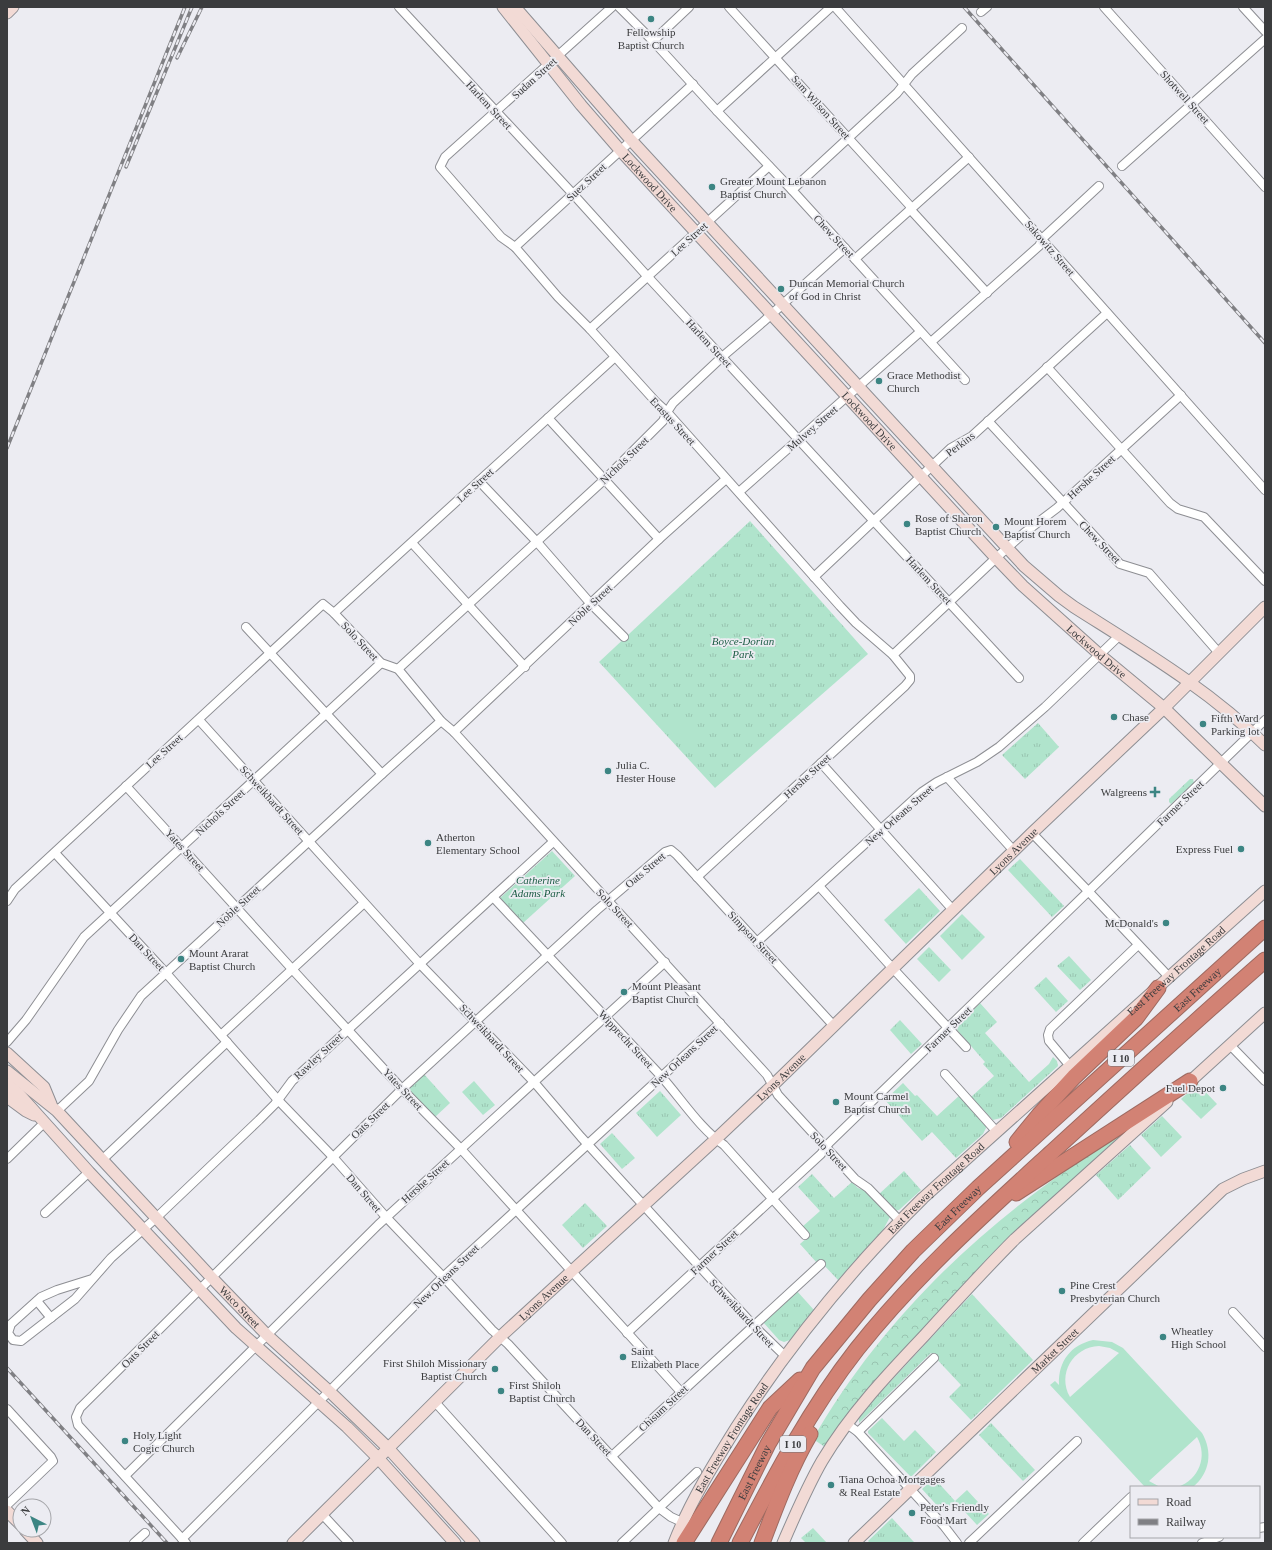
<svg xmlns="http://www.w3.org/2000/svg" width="1272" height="1550" viewBox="0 0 1272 1550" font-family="Georgia,serif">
<defs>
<pattern id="grass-tufts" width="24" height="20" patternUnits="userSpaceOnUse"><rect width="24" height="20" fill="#b0e4cc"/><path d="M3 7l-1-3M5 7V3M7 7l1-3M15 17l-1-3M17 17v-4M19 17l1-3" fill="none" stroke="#98c4b0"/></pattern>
<pattern id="forest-crowns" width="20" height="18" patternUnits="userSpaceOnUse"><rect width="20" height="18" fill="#b0e4cc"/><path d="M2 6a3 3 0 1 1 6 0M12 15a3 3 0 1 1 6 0" fill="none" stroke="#98c4b0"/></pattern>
</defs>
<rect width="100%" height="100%" fill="#ececf2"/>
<g fill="url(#grass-tufts)">
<polygon points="750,521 868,654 715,788 599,662"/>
<polygon points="1038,723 1059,747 1025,779 1002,755"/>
<polygon points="1190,779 1193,779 1194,783 1171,804 1169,802 1169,799"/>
<polygon points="552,851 575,876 523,923 500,898"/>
<polygon points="1020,859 1064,906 1052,917 1008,870"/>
<polygon points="919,888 940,911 906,944 884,920"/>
<polygon points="962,914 985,937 962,960 940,936"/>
<polygon points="929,947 951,970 939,982 917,959"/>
<polygon points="1069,956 1091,980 1080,990 1057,966"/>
<polygon points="1046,977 1068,1001 1056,1012 1034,988"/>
<polygon points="980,1003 997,1022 985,1033 1029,1082 1049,1064 1053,1057 1057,1061 1058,1066 1001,1118 993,1120 971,1097 994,1076 983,1064 985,1062 957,1030 960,1023"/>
<polygon points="900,1020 922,1044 911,1054 890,1030"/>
<polygon points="423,1073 450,1103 434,1118 408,1089"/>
<polygon points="474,1081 495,1105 483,1115 462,1092"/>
<polygon points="903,1083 915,1096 917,1095 937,1116 960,1095 987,1126 983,1134 956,1158 932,1132 922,1141 885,1100"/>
<polygon points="1198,1084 1217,1104 1201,1119 1181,1099"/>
<polygon points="660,1091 681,1115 657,1137 636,1113"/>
<polygon points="1162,1116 1182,1137 1161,1157 1141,1135"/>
<polygon points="612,1133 635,1158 622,1169 600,1144"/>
<polygon points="1130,1145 1151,1168 1118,1200 1096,1175"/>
<polygon points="904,1171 921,1190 899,1210 894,1211 878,1195"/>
<polygon points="812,1174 834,1198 852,1182 858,1188 867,1191 890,1217 883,1230 838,1280 822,1263 817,1263 800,1244 809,1236 802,1227 820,1211 798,1187"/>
<polygon points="585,1203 607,1226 583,1248 562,1225"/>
<polygon points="796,1290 814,1310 790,1340 784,1342 779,1340 763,1322"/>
<polygon points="972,1294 1033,1360 971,1420 949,1397 961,1385 931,1353 859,1423 859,1418 877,1396"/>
<polygon points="882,1418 904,1441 915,1430 936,1452 912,1476 910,1476 868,1433 868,1431"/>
<polygon points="991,1423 1035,1470 1023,1481 979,1435"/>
<polygon points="934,1478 955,1501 967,1490 989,1514 977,1525 955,1501 943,1512 922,1489"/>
<polygon points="892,1518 913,1541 915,1543 870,1543 868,1541"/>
<polygon points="813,1528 827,1543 806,1543 801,1538"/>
</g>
<path fill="url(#forest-crowns)" d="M1143,1117L1020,1229L825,1447L813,1439C866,1346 942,1264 1027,1199C1065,1170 1104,1144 1143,1117Z"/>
<g fill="#b0e4cc" fill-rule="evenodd">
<polygon points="678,717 699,740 688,750 667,727"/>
<path d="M1093,1340L1112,1342L1123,1348L1202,1433C1213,1452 1210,1473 1193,1487H1178C1199,1479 1208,1457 1197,1437L1149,1481L1160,1487H1145L1050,1385L1055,1381L1059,1385C1058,1361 1071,1345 1093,1340ZM1099,1346L1110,1348L1119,1353L1070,1397C1057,1374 1073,1347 1099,1346Z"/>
</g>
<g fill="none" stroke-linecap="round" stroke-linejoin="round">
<defs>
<g id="street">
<polyline points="399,7 573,194 648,277 1019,678"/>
<polyline points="612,7 445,157 440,167 501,237 515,247 558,297 590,329 656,402 667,412 840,606 856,623 893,655 910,676 910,680 905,686 697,877"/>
<polyline points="619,7 653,41 717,111 792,190 965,380"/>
<polyline points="729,7 912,208"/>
<polyline points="835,7 1265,490"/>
<polyline points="1104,7 1265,187"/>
<polyline points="1243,7 1265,31"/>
<polyline points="981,12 987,7"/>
<polyline points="653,41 689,7"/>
<polyline points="717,111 831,7"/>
<polyline points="1122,166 1265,39"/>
<polyline points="792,190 897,93 912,74 962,28"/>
<polyline points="910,209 987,293"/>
<polyline points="515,247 693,84"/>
<polyline points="855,259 969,157"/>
<polyline points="590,329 769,166"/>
<polyline points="931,342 1039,246 1044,237 1099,186"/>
<polyline points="1047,367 1170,503 1178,509 1204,517 1265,581"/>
<polyline points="548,418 659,539"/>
<polyline points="988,421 1120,564 1149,573 1219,653"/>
<polyline points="479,481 537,542 591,604 624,637"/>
<polyline points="739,492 920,332"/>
<polyline points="412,543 525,667"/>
<polyline points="814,577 951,448 972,436 1107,313"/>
<polyline points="334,613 615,357"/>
<polyline points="246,627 382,774"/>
<polyline points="893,655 996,558 1024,533 1057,508 1181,395"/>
<polyline points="398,669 605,479 663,421 667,412 673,403 722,357 763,322 845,248"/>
<polyline points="199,720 419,963 534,1082 581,1137 754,1326 785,1356"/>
<polyline points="454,732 659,539 726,479"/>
<polyline points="821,763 953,910"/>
<polyline points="947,777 1014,851"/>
<polyline points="126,786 292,969 402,1089 461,1149 681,1392"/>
<polyline points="1032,833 1089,892 1169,977"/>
<polyline points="55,853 166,973 278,1100 333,1157 386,1217 449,1283 492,1330 508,1344 659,1508 671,1517 682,1522"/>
<polyline points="819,886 886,961 966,1047"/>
<path d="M493,897C549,957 605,1016 660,1075C680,1097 700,1129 724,1145L805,1235"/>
<polyline points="7,901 15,889 323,604 334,613 381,663 398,669 441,721 454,732 767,1075 778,1095 855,1179 868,1188 900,1221"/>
<polyline points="757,942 922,792 937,782 977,762 999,747 1045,707 1119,636"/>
<polyline points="221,1035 364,903"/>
<polyline points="7,1042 26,1020 84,937 381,663"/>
<polyline points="1230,1045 1265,1081"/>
<polyline points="1070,1066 1049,1041 1048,1035 1050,1029 1138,945"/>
<polyline points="945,1074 996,1131"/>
<polyline points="57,1111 89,1081 118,1030 141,996 382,774 441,721"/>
<polyline points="7,1159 45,1122"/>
<polyline points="103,1159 227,1042"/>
<polyline points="45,1213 89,1172"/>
<polyline points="92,1279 57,1290 41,1297 11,1324 8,1333 13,1340 21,1341 75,1299 111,1258 156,1218 259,1120 275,1104 292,1081 553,842"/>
<polyline points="37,1301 51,1318"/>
<polyline points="1233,1312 1265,1347"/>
<polyline points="627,1333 821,1154 829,1143 1265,720"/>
<polyline points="435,1402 562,1543"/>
<polyline points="7,1409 51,1457 53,1461 7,1505"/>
<polyline points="847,1424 858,1432 944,1526 957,1543"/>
<polyline points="858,1432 934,1358"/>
<polyline points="612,1456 821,1264"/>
<polyline points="125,1476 378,1225 665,962"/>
<polyline points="322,1514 349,1543"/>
<polyline points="1259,1528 1265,1527"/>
<polyline points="182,1539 443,1277 720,1023"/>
<polyline points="134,1543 145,1533"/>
<polyline points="186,1543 78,1425 76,1417 80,1408 402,1089 597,910 665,852 671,850 677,855 834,1026"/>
<polyline points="622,1543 697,1472"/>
<polyline points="969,1543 1077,1441"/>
<polyline points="1083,1543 1131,1497"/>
<polyline points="1202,1543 1219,1537"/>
</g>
<g id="secondary">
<path id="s1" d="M503,7L581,105L620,150L996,558L1023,586L1100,655L1164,708L1265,806"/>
<path d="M515,7L631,140L1024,566L1059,596L1074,607C1140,649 1210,690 1265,745"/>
<polyline points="7,13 13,7"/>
<polyline points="7,1053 44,1087 51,1104"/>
<path id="s2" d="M7,1071L57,1111L212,1278L267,1335L329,1391L388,1448L474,1543"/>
<polyline points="7,1084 18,1093 89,1172 236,1328 347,1427 378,1458 455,1543"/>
<polyline points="1185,1086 1265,1013"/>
<polyline points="7,1097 26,1111 34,1115"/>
<polyline points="7,1511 20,1524"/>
<polyline points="25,1530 37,1543"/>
<path id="s3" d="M293,1543L500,1337L716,1139L773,1085L1032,833L1164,708L1265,607"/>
<path id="s4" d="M674,1543C690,1502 713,1465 736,1428C789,1345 852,1268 923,1198L1265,891"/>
<path d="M783,1543C795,1515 807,1487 822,1461C850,1414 887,1375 924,1336C954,1303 984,1270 1015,1239L1167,1102"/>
<path id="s5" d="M854,1543L1223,1189L1243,1179L1265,1171"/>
</g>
<g id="highway">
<polyline points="1017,1142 1039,1115 1074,1077 1136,1018 1158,988"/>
<polyline points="1016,1193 1190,1081"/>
<polyline points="684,1543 770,1408 800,1380"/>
<path id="s6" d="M719,1543L768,1444L813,1368L869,1300L913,1251L978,1188L1265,928"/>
<path d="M740,1543C775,1476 810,1409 857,1349C916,1275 983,1215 1052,1152C1123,1087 1193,1023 1265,960"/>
<path d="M762,1543C776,1506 790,1468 810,1434"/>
</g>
</defs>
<use href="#street" stroke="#8d8e93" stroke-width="10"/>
<use href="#secondary" stroke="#8d8e93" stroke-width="13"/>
<use href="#highway" stroke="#9d6a61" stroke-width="17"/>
<use href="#street" stroke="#fff" stroke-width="8"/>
<use href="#secondary" stroke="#f2dad5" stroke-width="11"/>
<use href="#highway" stroke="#d28274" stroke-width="15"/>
<defs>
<g id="rail">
<polyline points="964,7 1265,343"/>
<polyline points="177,58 202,7"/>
<polyline points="126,167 192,7"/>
<polyline points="7,448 185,7"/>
<polyline points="7,1368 167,1543"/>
</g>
</defs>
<use href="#rail" stroke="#808084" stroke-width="3.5"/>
<use href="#rail" stroke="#ececf2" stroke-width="2" stroke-dasharray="6" stroke-linecap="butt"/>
</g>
<g fill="#3c8583" stroke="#ececf2" stroke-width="1.5">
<circle cx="651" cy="19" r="4"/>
<circle cx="712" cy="187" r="4"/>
<circle cx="781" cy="289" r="4"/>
<circle cx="879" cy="381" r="4"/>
<circle cx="907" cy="524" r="4"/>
<circle cx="996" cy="527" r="4"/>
<circle cx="1114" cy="717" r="4"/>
<circle cx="1203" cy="724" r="4"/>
<circle cx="608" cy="771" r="4"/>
<path d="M1153 786h4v4h4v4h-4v4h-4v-4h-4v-4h4z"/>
<circle cx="428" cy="843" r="4"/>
<circle cx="1241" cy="849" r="4"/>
<circle cx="1166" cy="923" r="4"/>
<circle cx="181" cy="959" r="4"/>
<circle cx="624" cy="992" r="4"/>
<circle cx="1223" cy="1088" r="4"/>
<circle cx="836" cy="1102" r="4"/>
<circle cx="1062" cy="1291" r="4"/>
<circle cx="1163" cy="1337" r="4"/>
<circle cx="623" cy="1357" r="4"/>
<circle cx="495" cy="1369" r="4"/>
<circle cx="501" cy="1391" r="4"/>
<circle cx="125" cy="1441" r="4"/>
<circle cx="831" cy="1485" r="4"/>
<circle cx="912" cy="1513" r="4"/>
</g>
<g text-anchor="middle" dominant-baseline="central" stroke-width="3.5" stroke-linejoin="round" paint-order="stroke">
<g fill="#ececf2" stroke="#707174" stroke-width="1">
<rect x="1108" y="1050" width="26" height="16" rx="3"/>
<rect x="780" y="1436" width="26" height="16" rx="3"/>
</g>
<g font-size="10" font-weight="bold" fill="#3b3c3e">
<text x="1121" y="1058">I 10</text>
<text x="793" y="1444">I 10</text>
</g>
<g font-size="11" fill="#3b3c3e" stroke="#ececf2" text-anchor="start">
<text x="651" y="32" text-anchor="middle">Fellowship<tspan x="651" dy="13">Baptist Church</tspan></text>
<text x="720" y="181">Greater Mount Lebanon<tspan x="720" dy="13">Baptist Church</tspan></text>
<text x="789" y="283">Duncan Memorial Church<tspan x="789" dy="13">of God in Christ</tspan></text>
<text x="887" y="375">Grace Methodist<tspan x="887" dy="13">Church</tspan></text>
<text x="915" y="518">Rose of Sharon<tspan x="915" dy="13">Baptist Church</tspan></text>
<text x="1004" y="521">Mount Horem<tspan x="1004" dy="13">Baptist Church</tspan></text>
<text x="1122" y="717">Chase</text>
<text x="1211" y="718">Fifth Ward<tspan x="1211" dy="13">Parking lot</tspan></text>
<text x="616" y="765">Julia C.<tspan x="616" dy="13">Hester House</tspan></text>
<text x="1147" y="792" text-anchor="end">Walgreens</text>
<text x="436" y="837">Atherton<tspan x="436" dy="13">Elementary School</tspan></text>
<text x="1233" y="849" text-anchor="end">Express Fuel</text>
<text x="1158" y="923" text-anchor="end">McDonald's</text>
<text x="189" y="953">Mount Ararat<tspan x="189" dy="13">Baptist Church</tspan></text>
<text x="632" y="986">Mount Pleasant<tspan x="632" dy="13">Baptist Church</tspan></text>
<text x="1215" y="1088" text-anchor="end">Fuel Depot</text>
<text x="844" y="1096">Mount Carmel<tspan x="844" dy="13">Baptist Church</tspan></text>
<text x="1070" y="1285">Pine Crest<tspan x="1070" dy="13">Presbyterian Church</tspan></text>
<text x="1171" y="1331">Wheatley<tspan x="1171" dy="13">High School</tspan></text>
<text x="631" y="1351">Saint<tspan x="631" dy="13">Elizabeth Place</tspan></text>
<text x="487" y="1363" text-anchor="end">First Shiloh Missionary<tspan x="487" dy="13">Baptist Church</tspan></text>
<text x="509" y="1385">First Shiloh<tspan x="509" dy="13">Baptist Church</tspan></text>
<text x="133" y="1435">Holy Light<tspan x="133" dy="13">Cogic Church</tspan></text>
<text x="839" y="1479">Tiana Ochoa Mortgages<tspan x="839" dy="13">&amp; Real Estate</tspan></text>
<text x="920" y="1507">Peter's Friendly<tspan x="920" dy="13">Food Mart</tspan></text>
</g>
<g font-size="11" fill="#3b3c3e" stroke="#ececf2">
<text transform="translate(534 78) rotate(-42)">Sudan Street</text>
<text transform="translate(1185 97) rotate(48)">Shotwell Street</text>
<text transform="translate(489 105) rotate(47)">Harlem Street</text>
<text transform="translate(821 107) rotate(48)">Sam Wilson Street</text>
<text transform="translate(586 182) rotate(-43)">Suez Street</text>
<text stroke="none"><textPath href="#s1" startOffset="229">Lockwood Drive</textPath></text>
<text transform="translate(834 236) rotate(47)">Chew Street</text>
<text transform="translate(689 239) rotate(-42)">Lee Street</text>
<text transform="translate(1050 248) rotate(49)">Sakowitz Street</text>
<text transform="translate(709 343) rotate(47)">Harlem Street</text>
<text stroke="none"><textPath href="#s1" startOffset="553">Lockwood Drive</textPath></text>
<text transform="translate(673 421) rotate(47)">Erastus Street</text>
<text transform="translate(812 428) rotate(-41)">Mulvey Street</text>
<text transform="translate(960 444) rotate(-37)">Perkins</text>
<text transform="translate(624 460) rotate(-44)">Nichols Street</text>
<text transform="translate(1091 477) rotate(-42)">Hershe Street</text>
<text transform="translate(475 485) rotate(-42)">Lee Street</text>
<text transform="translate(1100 542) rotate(46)">Chew Street</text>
<text transform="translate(929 580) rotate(47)">Harlem Street</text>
<text transform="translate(590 605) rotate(-43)">Noble Street</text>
<text transform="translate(360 641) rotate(47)">Solo Street</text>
<text stroke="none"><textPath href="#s1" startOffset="877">Lockwood Drive</textPath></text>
<text transform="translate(164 751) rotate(-42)">Lee Street</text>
<text transform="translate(807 776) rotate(-43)">Hershe Street</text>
<text transform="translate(272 800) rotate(48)">Schweikhardt Street</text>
<text transform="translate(1180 803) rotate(-44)">Farmer Street</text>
<text transform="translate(220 812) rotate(-43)">Nichols Street</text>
<text transform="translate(899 815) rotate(-41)">New Orleans Street</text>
<text transform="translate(185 850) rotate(48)">Yates Street</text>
<text stroke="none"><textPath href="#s3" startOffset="999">Lyons Avenue</textPath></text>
<text transform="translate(645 870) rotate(-40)">Oats Street</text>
<text transform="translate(238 906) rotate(-43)">Noble Street</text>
<text transform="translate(615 908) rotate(47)">Solo Street</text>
<text transform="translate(753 937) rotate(47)">Simpson Street</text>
<text transform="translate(147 952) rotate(47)">Dan Street</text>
<text stroke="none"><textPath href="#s4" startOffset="768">East Freeway Frontage Road</textPath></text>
<text stroke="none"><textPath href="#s6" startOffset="739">East Freeway</textPath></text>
<text transform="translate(948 1029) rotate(-44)">Farmer Street</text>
<text transform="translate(492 1038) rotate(47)">Schweikhardt Street</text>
<text transform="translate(626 1039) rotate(47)">Wipprecht Street</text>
<text transform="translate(318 1056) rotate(-43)">Rawley Street</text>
<text transform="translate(684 1056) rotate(-43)">New Orleans Street</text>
<text stroke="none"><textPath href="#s3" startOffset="675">Lyons Avenue</textPath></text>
<text transform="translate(403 1089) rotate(47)">Yates Street</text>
<text transform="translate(370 1120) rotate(-44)">Oats Street</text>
<text transform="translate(829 1151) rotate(47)">Solo Street</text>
<text transform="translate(425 1181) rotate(-42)">Hershe Street</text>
<text stroke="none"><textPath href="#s4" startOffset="444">East Freeway Frontage Road</textPath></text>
<text transform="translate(364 1193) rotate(49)">Dan Street</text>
<text stroke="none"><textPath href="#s6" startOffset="415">East Freeway</textPath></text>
<text transform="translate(714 1252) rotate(-43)">Farmer Street</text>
<text transform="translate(446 1276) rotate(-44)">New Orleans Street</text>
<text stroke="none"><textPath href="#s3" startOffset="351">Lyons Avenue</textPath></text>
<text stroke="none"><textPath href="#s2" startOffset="332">Waco Street</textPath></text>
<text transform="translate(742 1313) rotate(47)">Schweikhardt Street</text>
<text transform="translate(140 1349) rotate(-45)">Oats Street</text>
<text stroke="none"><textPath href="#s5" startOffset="278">Market Street</textPath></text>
<text transform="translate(663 1408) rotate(-43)">Chisum Street</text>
<text transform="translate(594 1437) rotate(47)">Dan Street</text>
<text stroke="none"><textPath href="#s4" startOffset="120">East Freeway Frontage Road</textPath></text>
<text stroke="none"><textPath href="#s6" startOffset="79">East Freeway</textPath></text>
</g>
<g font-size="11" font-style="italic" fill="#1c5d45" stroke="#ececf2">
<text x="743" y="641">Boyce-Dorian<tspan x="743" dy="13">Park</tspan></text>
<text x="538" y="880">Catherine<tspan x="538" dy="13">Adams Park</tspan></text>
</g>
</g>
<rect width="1272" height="1550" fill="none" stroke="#3b3c3e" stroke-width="16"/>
<rect x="1130" y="1486" width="130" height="52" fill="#ececf2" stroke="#a5a6aa"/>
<rect x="1138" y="1499" width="20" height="6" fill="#f2dad5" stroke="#a5a6aa"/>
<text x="1166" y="1506" font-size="12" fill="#3b3c3e">Road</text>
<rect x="1138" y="1519" width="20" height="6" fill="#808084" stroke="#a5a6aa"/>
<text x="1166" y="1526" font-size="12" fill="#3b3c3e">Railway</text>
<g transform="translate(32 1518) rotate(318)"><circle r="19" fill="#ececf2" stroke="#a5a6aa"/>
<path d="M0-3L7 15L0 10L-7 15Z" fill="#3c8583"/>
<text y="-6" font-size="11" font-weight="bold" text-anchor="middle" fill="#3b3c3e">N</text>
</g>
</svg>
